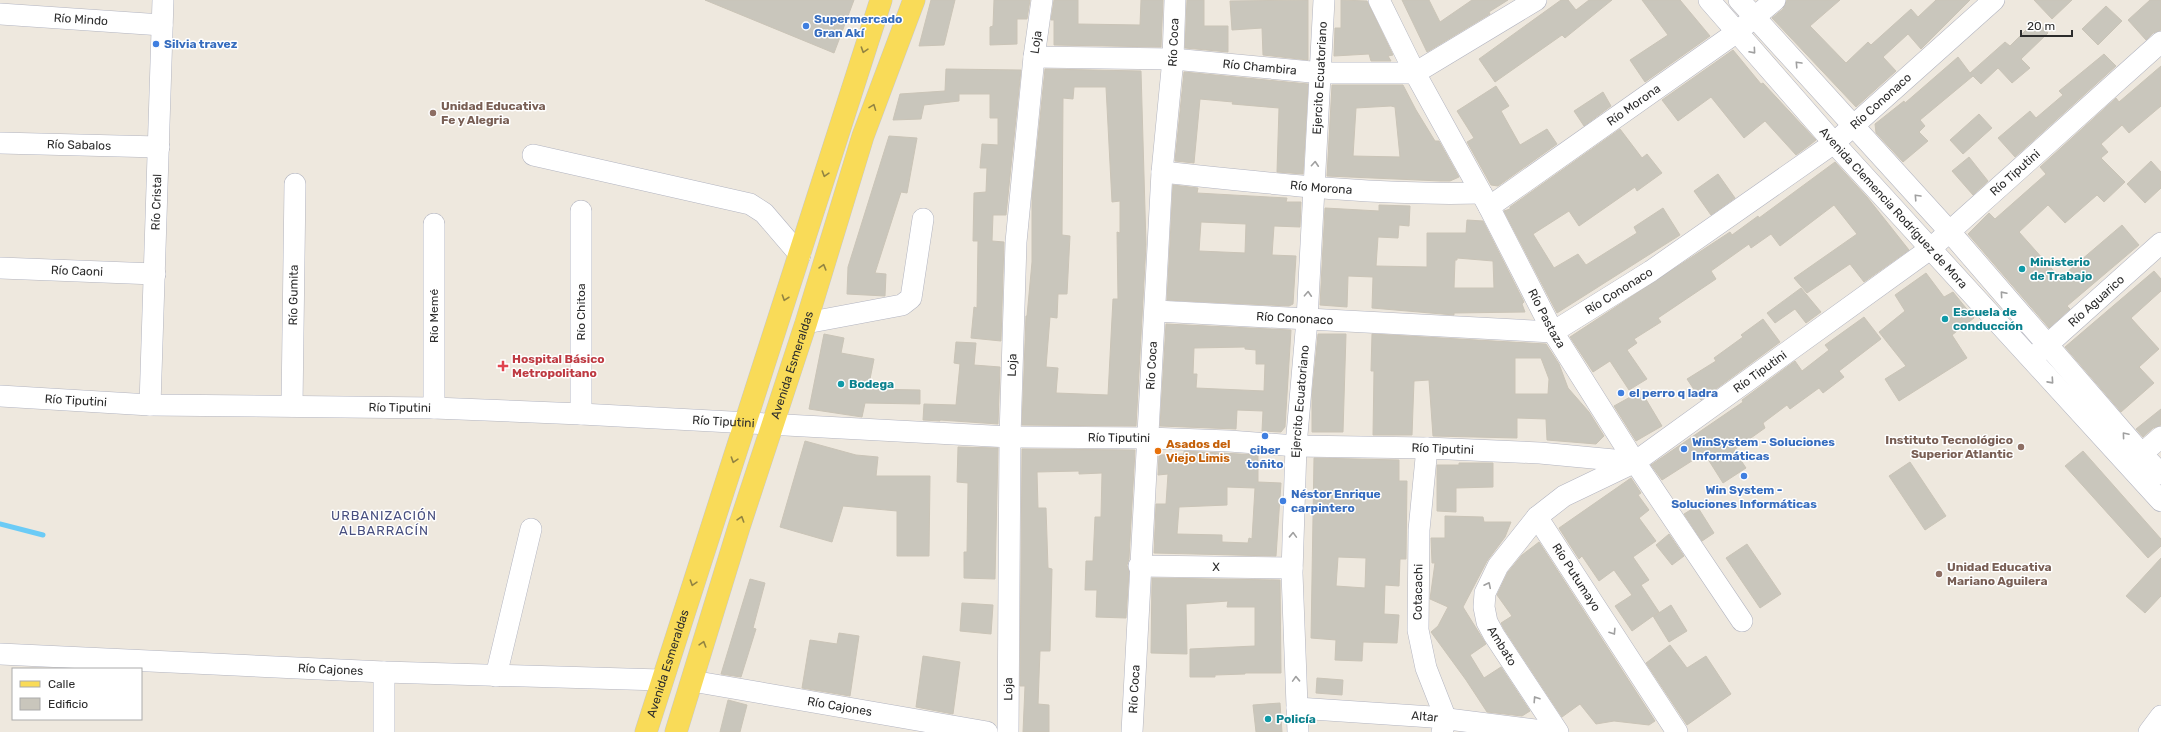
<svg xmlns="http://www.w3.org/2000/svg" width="2161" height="732" viewBox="0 0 2161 732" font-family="Rubik,sans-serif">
<rect width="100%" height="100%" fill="#eee8de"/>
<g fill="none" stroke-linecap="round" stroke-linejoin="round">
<polyline stroke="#6bcbf6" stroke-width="5" points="0,524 43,535"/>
</g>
<g fill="#c9c6bc" stroke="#cac4b7" fill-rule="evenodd">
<polygon points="705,0 854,0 834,53"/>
<polygon points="931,0 955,0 944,45 919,46"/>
<polygon points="994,0 1030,0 1027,19 1017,19 1017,44 990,45 990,27 993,26"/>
<polygon points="1054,0 1078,0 1078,24 1140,25 1141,0 1163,0 1161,47 1054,45 1054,20 1051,20"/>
<polygon points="1187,0 1204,0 1204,26 1228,26 1228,52 1185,48"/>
<polygon points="1308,0 1308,60 1263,55 1262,28 1232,30 1230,1"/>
<polygon points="1341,0 1367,1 1393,55 1388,56 1391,61 1371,61 1369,54 1334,56 1335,28 1341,28"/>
<polygon points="1402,0 1429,0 1440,22 1472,0 1508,0 1489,12 1490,14 1427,52"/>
<polygon points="1561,0 1568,0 1576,10 1589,0 1612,0 1565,38 1562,35 1495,82 1479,59"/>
<polygon points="1642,0 1680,0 1710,36 1645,82 1630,60 1668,35"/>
<polygon points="1787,0 1840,0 1810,26 1846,63 1868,42 1871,45 1911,9 1918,17 1936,0 1970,0 1921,49 1908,34 1883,57 1896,71 1856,107 1772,18 1783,9"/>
<polygon points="2034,0 2072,0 2052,19"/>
<polygon points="2150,0 2161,0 2161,30 2153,33 2146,40 2128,20"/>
<polygon points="2106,6 2122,21 2098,45 2082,29"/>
<polygon points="2036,20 2048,33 2021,59 2030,68 2012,83 1998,68 1981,84 1973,76 1920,120 1925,126 1919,132 1928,141 1903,162 1876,133 1875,124 1904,101 1905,103 1958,57 1970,73 2005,42 2010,46"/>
<polygon points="1733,50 1761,84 1763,83 1816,140 1811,144 1796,155 1765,121 1744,138 1711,97 1678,121 1662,100"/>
<polygon points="2104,54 2116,66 2015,157 1998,138 2030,111 2036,118 2063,95 2059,91"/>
<polygon points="2161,66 2161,106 2129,133 2122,125 2101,144 2108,152 2101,158 2125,182 2104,202 2097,195 2065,223 2048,205 2019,232 2060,278 2122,225 2139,245 2067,306 2070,309 2049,328 1968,234 1989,213 1995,219 2046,174 2040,167 2116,98 2119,102"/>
<polygon points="946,69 1021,70 1006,215 993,215 992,241 1004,242 1001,341 971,338 974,307 977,308 978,241 973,241 974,193 986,192 987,168 980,168 982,144 998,145 998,118 990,118 990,94 959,94 959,101 924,105 921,119 893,120 900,94 945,91"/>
<path d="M1045,69L1141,71L1146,245L1136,426L1022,425L1026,316H1027L1032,262V198ZM1074,87H1106L1112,202L1120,201V233L1117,232L1118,299H1113L1108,395L1056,393L1058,368L1046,367L1050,317L1057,318L1058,294H1067L1070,236L1062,235L1063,98L1073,99Z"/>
<polygon points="1184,72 1308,84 1303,174 1277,172 1279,108 1232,104 1233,102 1200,99 1194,163 1175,161"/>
<path d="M1332,85H1403L1416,110L1435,141H1439L1459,177L1450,181H1441L1327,176ZM1391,106L1395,107L1400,157L1353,156L1356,108Z"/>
<polygon points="1496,86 1509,106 1501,111 1520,145 1547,129 1557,144 1498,186 1491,185 1467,142 1474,138 1457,111"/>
<polygon points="1603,92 1611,106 1584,126 1574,111"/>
<polygon points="1979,114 1992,128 1963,154 1950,140"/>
<polygon points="1620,129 1642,158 1647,154 1662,173 1637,191 1635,187 1579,226 1569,211 1533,234 1554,268 1578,254 1586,265 1637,233 1634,227 1663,208 1680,235 1557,313 1504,211 1510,209 1510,207"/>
<polygon points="889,136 917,138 907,193 901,192 875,273 886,274 885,296 847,294 848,267"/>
<polygon points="1969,157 1988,181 1973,195 1952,171"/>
<polygon points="2151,161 2161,172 2161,188 2145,203 2127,184"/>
<polygon points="1835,162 1867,197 1909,250 1864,282 1850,264 1807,293 1794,278 1857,234 1834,205 1780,246 1771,234 1751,248 1749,244 1711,271 1716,279 1658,318 1661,322 1634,339 1637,343 1627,350 1647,379 1629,390 1610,361 1593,372 1570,337 1730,232 1732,235 1758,216 1759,218"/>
<polygon points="1718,174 1735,198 1711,215 1694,191"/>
<path d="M1173,185L1198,188L1197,193L1287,198L1286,202H1301L1300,227L1274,226L1272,255L1296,256L1293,304L1289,306L1167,300ZM1201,222L1246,224L1245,253L1199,251Z"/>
<path d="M1379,205L1410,206L1409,226L1399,225L1398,238L1378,237L1376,266L1427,267V233H1466L1467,220L1483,221L1524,302L1522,304L1525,312L1454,313V315L1372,308L1373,277L1348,276L1347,307L1320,305L1325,208L1379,211ZM1457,258L1493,261L1494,288H1454L1455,260H1457Z"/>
<polygon points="2154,271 2161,279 2161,291 2131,318 2159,349 2139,367 2154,383 2121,412 2065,347"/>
<polygon points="1926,273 1944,297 1953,292 1974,318 1952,335 1967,358 1899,401 1885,379 1906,366 1879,332 1905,311 1895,295"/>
<polygon points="1801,288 1821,312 1806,323 1795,309 1775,323 1767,313"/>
<polygon points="1864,317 1881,339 1839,371 1844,377 1823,393 1819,388 1790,409 1787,405 1763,423 1765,428 1734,450 1746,468 1723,483 1706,456 1700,460 1698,457 1662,480 1651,465 1743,402 1742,400 1795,361 1802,371 1829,350 1825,345"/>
<polygon points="1763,319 1780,342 1701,400 1687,379 1716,361 1714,358 1743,337 1741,335"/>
<path d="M1166,324L1291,330L1285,427L1281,432L1262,431L1263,411L1237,410L1236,429L1160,426ZM1245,347V349L1256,350V364H1265L1264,391L1196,388L1197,374H1193L1194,348Z"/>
<polygon points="824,334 844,338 841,353 874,359 868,389 920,390 920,404 865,403 862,417 809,409"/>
<polygon points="1318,334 1346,334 1343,432 1312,432 1312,396"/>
<path d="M1372,334L1546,344L1559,364L1568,388L1589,412L1604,436L1596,444L1547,440L1546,419L1517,418V438L1433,436L1429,380L1414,381L1412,435H1373L1374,371H1371ZM1515,358H1541L1549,379L1548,394H1515Z"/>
<polygon points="956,342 976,343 974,365 1000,367 998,424 940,420 940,421 923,420 924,404 956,405 960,364 954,363"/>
<polygon points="1641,391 1662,426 1636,441 1614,406"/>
<polygon points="2161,409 2161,425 2153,428 2143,437 2136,429"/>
<polygon points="805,441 856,455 878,457 876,476 930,476 929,556 897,556 897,511 843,506 832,542 780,527"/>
<polygon points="958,447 998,448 995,579 964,578 964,552 967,552 968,483 957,482"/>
<polygon points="1022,449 1135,450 1129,559 1127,565 1129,572 1126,618 1096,617 1097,590 1085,590 1086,561 1093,561 1095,517 1101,517 1102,473 1079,474 1079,471 1037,472 1038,508 1046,508 1048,568 1052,569 1050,651 1040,651 1038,704 1049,705 1049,732 1023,732 1025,686 1020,686"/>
<path d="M1184,451L1258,455V482L1281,483L1276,556L1154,553L1156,504H1166L1168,474L1158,475L1159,455L1184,454ZM1227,487L1255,488L1252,539L1249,538L1248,543L1222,542V535L1177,534L1179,507L1227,505Z"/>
<polygon points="2083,451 2161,539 2161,546 2148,558 2065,466"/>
<path d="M1314,458L1399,460V481H1407L1406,559H1400L1399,586L1385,585L1384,614L1399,615L1397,643L1363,642L1362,661L1335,660L1336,640L1311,638ZM1338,557L1366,558L1365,588L1336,586Z"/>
<polygon points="1910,462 1946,516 1925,530 1889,476"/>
<polygon points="1459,463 1493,463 1493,487 1456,488 1456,512 1437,511 1437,465 1459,465"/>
<polygon points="1631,478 1641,493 1638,495 1649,510 1639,518 1656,541 1633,557 1649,580 1641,585 1659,612 1654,616 1671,605 1687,631 1669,642 1653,616 1632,631 1615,606 1632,595 1614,570 1599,581 1582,556 1579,559 1559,528"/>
<polygon points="1697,506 1714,533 1702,541 1684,514"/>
<polygon points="1445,516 1483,517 1484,522 1511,522 1505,537 1487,561 1463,607 1486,644 1470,655 1484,678 1501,667 1530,711 1522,716 1487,712 1466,680 1431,632 1438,626 1448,607 1430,599 1435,563 1432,563 1431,538 1445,538"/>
<polygon points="1669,534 1684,556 1672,565 1656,545"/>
<polygon points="1539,542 1655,721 1649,725 1614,721 1596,724 1580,704 1562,717 1504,629 1501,623 1512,616 1497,595 1508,572 1522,555"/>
<polygon points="1747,544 1781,594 1760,608 1726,558"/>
<polygon points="2161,558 2161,596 2145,613 2126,596"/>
<polygon points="1152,578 1280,580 1281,673 1245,673 1245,674 1215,675 1215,677 1190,677 1190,649 1255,646 1255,607 1227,607 1228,601 1186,604 1187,654 1151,653"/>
<polygon points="750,579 765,583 753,628 756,629 741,677 721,674"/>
<polygon points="962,603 993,605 991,634 960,631"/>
<polygon points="839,633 859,636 850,696 802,688 810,640 837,644"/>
<polygon points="1670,645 1687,668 1706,656 1731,694 1687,725 1646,663"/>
<polygon points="923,656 960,662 953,714 916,707"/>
<polygon points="1317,678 1343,680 1342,695 1316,693"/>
<polygon points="728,700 747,705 740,732 720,732"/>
<polygon points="1280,703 1282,732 1256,732 1253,705"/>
</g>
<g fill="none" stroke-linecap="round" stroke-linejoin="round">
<defs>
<g id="minor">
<path id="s1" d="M1379,0L1415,73L1489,207L1553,332L1635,462L1742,621"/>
<path id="s2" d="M1709,0L1834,143L2161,501"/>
<polyline points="1739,0 1950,232 2141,453 2161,474"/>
<path id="s3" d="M0,14L162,25"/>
<path id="s4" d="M1034,57L1173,59L1322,73H1415L1536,0"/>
<path id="s5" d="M0,143L159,147"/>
<polyline points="533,155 750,204 764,213 800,255"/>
<path id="s6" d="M1162,172C1268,183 1374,196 1481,193"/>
<path id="s7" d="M1489,207L1737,32L1775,0"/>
<polyline points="581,211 581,414"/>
<polyline points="434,224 434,408"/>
<path id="s8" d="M0,268L155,274"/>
<path id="s9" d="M1156,311L1553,332L1651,271L1834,143L1994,0"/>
<polyline points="806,323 902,305 911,298 923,219"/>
<path id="s10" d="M2036,355L2161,243"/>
<path id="s11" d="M0,396L150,405L434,408L581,414L1010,437L1148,438L1229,441L1296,446L1427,448L1540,453L1635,462"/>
<path id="s12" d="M150,405L163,0"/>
<path id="s13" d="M292,406L295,184"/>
<polyline points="1427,448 1419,530 1418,630 1426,668 1446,719 1442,732"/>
<polyline points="2131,463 2161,437"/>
<path id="s14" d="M1537,517L1677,732"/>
<path id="s15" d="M1139,566L1292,568"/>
<path id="s16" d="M0,654L384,672L661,680"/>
<polyline points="496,676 531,529"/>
<path id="s17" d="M692,681L987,732"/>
<path id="s18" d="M1297,708L1432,717L1551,732"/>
<polyline points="384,732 384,672"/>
<path id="s19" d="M1008,732L1010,437L1016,242L1034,57L1042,0"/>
<path id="s20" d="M1132,732L1162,172L1173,59L1175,0"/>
<path id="s21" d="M1298,732L1292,573L1296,446L1307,320L1324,0"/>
<path id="s22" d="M1558,732L1494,635L1487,622L1484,607L1485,593L1498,566L1537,517L1564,496L1635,462L1930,249L2161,42"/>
<polyline points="2149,732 2161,716"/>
</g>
<g id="major">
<path id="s23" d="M646,732L881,0"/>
<path id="s24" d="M676,732L739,527L806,323L863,136L914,0"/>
</g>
</defs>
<use href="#minor" stroke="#b2b4c0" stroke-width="22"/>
<use href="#major" stroke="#c8c8c8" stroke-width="23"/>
<use href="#minor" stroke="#fff" stroke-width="21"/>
<use href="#major" stroke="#f9db58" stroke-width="22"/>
</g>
<defs><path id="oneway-chevron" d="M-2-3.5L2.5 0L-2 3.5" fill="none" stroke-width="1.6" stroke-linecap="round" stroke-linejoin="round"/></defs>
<g stroke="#928442">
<use href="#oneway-chevron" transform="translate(864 50) rotate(108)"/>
<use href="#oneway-chevron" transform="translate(873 107) rotate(-69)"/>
<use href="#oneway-chevron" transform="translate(825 174) rotate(107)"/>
<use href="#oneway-chevron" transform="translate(823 267) rotate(-74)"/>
<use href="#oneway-chevron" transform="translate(785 298) rotate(109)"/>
<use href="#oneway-chevron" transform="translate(734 460) rotate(108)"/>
<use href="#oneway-chevron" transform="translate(741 519) rotate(-72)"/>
<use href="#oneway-chevron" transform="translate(693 583) rotate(108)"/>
<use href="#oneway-chevron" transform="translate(703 644) rotate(-73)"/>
</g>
<g stroke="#a0a0a0">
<use href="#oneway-chevron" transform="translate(1753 51) rotate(49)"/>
<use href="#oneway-chevron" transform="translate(1798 64) rotate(-133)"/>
<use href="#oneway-chevron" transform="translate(1315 164) rotate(-86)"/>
<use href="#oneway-chevron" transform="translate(1917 197) rotate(-133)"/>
<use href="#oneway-chevron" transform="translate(1308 294) rotate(-87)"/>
<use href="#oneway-chevron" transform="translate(2003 294) rotate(-131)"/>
<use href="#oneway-chevron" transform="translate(2051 381) rotate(48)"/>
<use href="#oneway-chevron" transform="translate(2125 435) rotate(-130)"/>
<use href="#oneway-chevron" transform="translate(1293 535) rotate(-88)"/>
<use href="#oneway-chevron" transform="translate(1488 585) rotate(-64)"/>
<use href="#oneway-chevron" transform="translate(1613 632) rotate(57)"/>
<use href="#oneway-chevron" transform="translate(1296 679) rotate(-92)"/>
<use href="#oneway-chevron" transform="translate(1536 699) rotate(-123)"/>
</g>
<g fill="#3f7fe0" stroke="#fff" stroke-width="1.5">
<circle cx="806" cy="26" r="4"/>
<circle cx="156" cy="44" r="4"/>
<circle cx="1621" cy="393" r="4"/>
<circle cx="1265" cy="436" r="4"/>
<circle cx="1684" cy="449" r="4"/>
<circle cx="1744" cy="476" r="4"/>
<circle cx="1283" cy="501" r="4"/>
</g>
<g fill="#8d6e63" stroke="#fff" stroke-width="1.5">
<circle cx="433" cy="113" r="4"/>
<circle cx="2021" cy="447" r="4"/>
<circle cx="1939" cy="574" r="4"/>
</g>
<g fill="#0f9aa8" stroke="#fff" stroke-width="1.5">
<circle cx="2022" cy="269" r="4"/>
<circle cx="1945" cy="319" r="4"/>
<circle cx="841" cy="384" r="4"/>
<circle cx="1268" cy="719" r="4"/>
</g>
<path fill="#e0444e" stroke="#fff" stroke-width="1.5" d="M501 360h4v4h4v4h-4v4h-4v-4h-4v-4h4z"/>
<circle fill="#e8710a" stroke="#fff" stroke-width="1.5" cx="1158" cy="451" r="4"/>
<g text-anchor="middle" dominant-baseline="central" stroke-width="3" stroke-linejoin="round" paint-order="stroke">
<g font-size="12" fill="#2c2c2c" stroke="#fff">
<text stroke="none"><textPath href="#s3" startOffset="81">Río Mindo</textPath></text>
<text stroke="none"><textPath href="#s19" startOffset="691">Loja</textPath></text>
<text stroke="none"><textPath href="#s20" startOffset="691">Río Coca</textPath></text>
<text stroke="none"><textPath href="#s4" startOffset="226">Río Chambira</textPath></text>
<text stroke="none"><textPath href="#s21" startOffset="655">Ejercito Ecuatoriano</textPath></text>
<text stroke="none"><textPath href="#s9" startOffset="799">Río Cononaco</textPath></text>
<text stroke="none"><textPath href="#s7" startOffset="177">Río Morona</textPath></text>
<text stroke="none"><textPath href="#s5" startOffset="79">Río Sabalos</textPath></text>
<text stroke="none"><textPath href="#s22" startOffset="844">Río Tiputini</textPath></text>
<text stroke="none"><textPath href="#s6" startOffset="160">Río Morona</textPath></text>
<text stroke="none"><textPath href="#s12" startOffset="203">Río Cristal</textPath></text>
<text stroke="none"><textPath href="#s2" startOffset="278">Avenida Clemencia Rodríguez de Mora</textPath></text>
<text stroke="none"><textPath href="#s8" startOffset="77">Río Caoni</textPath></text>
<text stroke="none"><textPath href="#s9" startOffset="475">Río Cononaco</textPath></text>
<text stroke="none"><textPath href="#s13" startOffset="111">Río Gumita</textPath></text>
<text stroke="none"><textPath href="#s10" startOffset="81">Río Aguarico</textPath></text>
<text transform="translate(581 312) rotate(-90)">Río Chitoa</text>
<text transform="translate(434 316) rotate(-90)">Río Memé</text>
<text stroke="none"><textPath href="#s1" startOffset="360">Río Pastaza</textPath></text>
<text stroke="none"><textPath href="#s9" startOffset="139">Río Cononaco</textPath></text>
<text stroke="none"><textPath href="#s24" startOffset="385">Avenida Esmeraldas</textPath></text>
<text stroke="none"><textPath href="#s19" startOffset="367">Loja</textPath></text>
<text stroke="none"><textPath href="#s20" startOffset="367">Río Coca</textPath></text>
<text stroke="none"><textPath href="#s22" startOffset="520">Río Tiputini</textPath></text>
<text stroke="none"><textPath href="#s11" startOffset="76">Río Tiputini</textPath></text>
<text stroke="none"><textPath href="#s21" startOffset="331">Ejercito Ecuatoriano</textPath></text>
<text stroke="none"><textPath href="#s11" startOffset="400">Río Tiputini</textPath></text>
<text stroke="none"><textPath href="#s11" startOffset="724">Río Tiputini</textPath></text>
<text stroke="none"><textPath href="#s11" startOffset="1120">Río Tiputini</textPath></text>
<text stroke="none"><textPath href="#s11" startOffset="1444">Río Tiputini</textPath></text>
<text stroke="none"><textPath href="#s15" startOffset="77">X</textPath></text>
<text stroke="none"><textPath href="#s14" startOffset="72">Río Putumayo</textPath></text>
<text transform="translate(1418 592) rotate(-89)">Cotacachi</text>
<text transform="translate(1502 646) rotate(58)">Ambato</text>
<text stroke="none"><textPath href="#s23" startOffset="72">Avenida Esmeraldas</textPath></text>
<text stroke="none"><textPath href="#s16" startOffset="331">Río Cajones</textPath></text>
<text stroke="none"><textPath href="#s19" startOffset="43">Loja</textPath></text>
<text stroke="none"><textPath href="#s20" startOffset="43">Río Coca</textPath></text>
<text stroke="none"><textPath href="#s17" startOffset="150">Río Cajones</textPath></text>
<text stroke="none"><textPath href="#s18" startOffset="128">Altar</textPath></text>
</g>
<g font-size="12" font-weight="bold" fill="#366cbe" stroke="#fff" text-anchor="start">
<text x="814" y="19">Supermercado<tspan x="814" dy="14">Gran Akí</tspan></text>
<text x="164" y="44">Silvia travez</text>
<text x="1629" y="393">el perro q ladra</text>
<text x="1692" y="442">WinSystem - Soluciones<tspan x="1692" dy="14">Informáticas</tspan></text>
<text x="1265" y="450" text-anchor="middle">ciber<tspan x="1265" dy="14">toñito</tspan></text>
<text x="1744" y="490" text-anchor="middle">Win System -<tspan x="1744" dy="14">Soluciones Informáticas</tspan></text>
<text x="1291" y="494">Néstor Enrique<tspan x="1291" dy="14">carpintero</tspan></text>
</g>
<g font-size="12" font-weight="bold" fill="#785e54" stroke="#fff" text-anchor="start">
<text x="441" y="106">Unidad Educativa<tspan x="441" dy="14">Fe y Alegria</tspan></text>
<text x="2013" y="440" text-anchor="end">Instituto Tecnológico<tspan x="2013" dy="14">Superior Atlantic</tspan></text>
<text x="1947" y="567">Unidad Educativa<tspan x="1947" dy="14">Mariano Aguilera</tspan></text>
</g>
<g font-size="12" font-weight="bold" fill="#0d838f" stroke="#fff" text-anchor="start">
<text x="2030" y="262">Ministerio<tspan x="2030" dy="14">de Trabajo</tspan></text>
<text x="1953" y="312">Escuela de<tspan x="1953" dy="14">conducción</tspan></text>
<text x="849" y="384">Bodega</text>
<text x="1276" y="719">Policía</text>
</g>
<g font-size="12" font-weight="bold" fill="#be3a42" stroke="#fff" text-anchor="start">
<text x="512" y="359">Hospital Básico<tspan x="512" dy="14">Metropolitano</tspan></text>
</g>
<g font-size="12" font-weight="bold" fill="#c56008" stroke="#fff" text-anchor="start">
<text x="1166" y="444">Asados del<tspan x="1166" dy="14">Viejo Limis</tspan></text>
</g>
<g font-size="13" letter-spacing="1" fill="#495080" stroke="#fff">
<text x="384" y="515">URBANIZACIÓN<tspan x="384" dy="15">ALBARRACÍN</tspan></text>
</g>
</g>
<rect x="12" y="668" width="130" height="52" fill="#ffffff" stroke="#ababab"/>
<rect x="20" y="681" width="20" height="6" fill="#f9db58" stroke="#ababab"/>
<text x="48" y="688" font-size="12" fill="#2c2c2c">Calle</text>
<rect x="20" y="698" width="20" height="12" fill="#c9c6bc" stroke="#ababab"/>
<text x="48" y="708" font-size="12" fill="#2c2c2c">Edificio</text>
<path d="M2021 30v6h51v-6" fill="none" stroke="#2c2c2c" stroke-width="2"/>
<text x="2027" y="30" font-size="12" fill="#2c2c2c" stroke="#ffffff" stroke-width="3" paint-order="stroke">20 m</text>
</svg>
